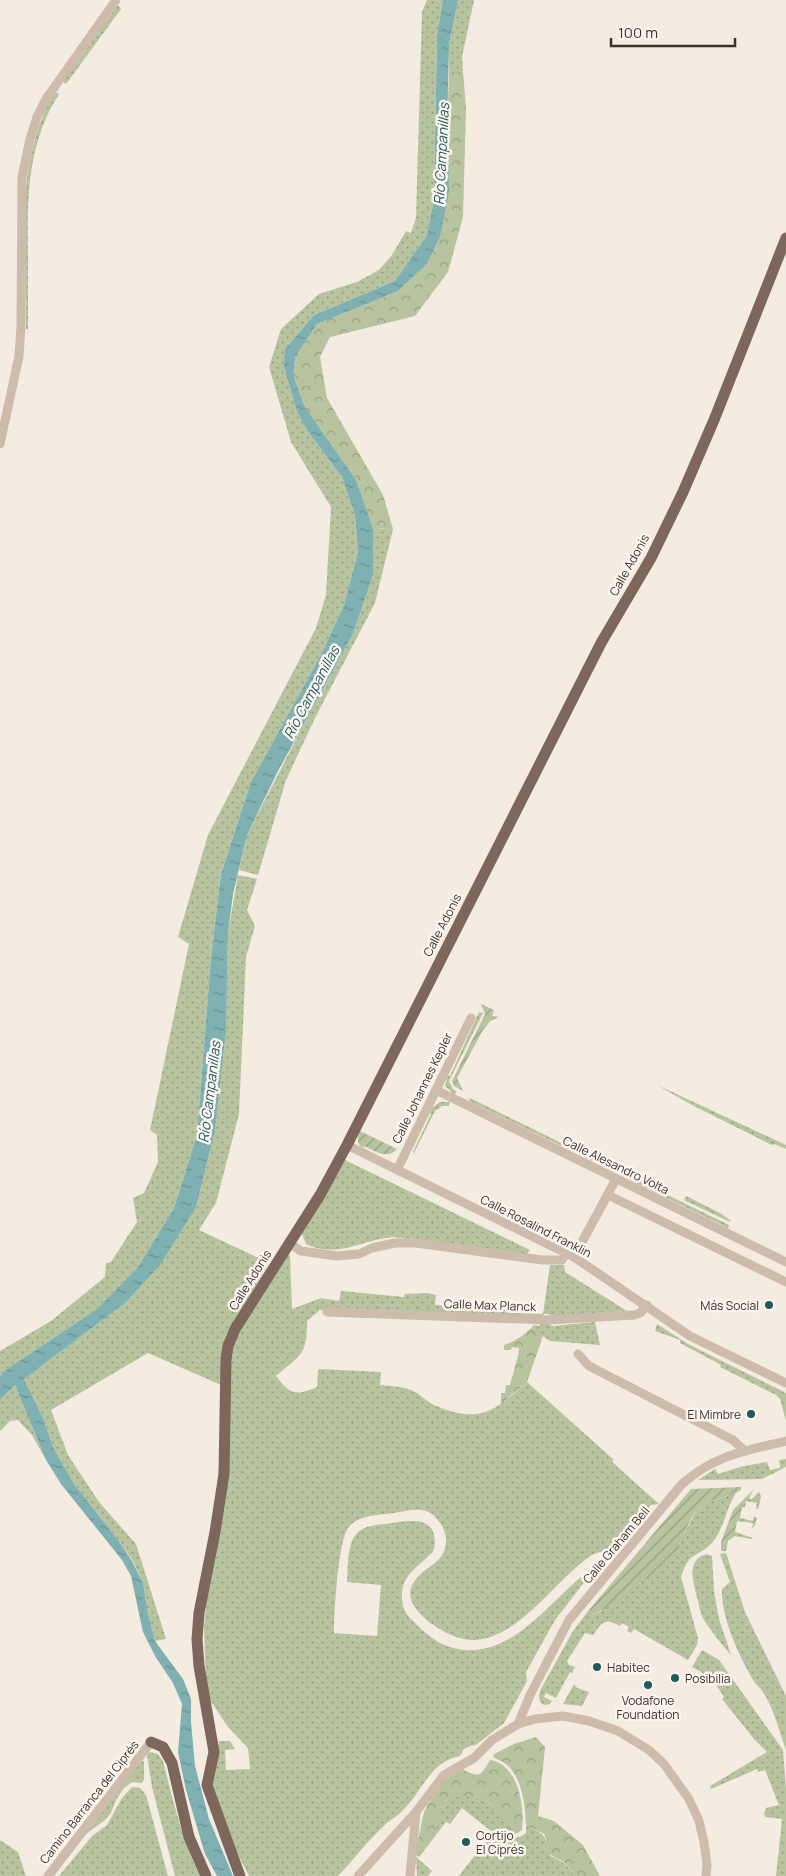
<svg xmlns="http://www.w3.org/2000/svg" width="786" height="1876" viewBox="0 0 786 1876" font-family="Manrope,sans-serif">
<defs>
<pattern id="grass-dots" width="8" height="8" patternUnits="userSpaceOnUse" patternTransform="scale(1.25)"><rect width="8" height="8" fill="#b8c4a0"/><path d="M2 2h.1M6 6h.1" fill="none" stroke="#97a083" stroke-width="1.8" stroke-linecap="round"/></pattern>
<pattern id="forest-crowns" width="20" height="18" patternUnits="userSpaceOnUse" patternTransform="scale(1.25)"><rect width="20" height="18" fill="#b8c4a0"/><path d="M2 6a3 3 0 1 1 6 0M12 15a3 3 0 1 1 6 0" fill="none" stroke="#97a083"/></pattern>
<pattern id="garden-furrows" width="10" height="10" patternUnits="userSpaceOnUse" patternTransform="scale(1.25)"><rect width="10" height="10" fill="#b8c4a0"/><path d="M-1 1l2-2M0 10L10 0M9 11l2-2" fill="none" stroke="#97a083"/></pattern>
<pattern id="water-ripples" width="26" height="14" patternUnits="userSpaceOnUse" patternTransform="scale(1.25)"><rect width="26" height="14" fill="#7fb0b2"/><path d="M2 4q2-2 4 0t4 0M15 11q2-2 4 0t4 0" fill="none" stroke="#699091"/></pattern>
</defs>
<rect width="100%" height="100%" fill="#f4ebe1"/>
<g fill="url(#grass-dots)">
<polygon points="427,0 443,0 437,35 434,200 427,235 395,281 314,315 285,349 309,433 342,477 355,515 358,552 344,605 322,653 251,782 221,874 211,958 197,1135 174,1208 138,1267 97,1309 7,1369 0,1376 0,1351 51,1321 105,1277 106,1263 111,1262 137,1222 133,1198 144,1193 158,1162 157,1135 150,1130 189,944 178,937 208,835 316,628 326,595 331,507 291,442 269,367 281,329 319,294 357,282 379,270 392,255 406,231 411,233 416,218 422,12"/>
<polygon points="458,0 474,0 462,57 463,71 449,72 449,45"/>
<polygon points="118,5 121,9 66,84 63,82"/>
<path d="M55,92L59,94C27,144 27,199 28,257C28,281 28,305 28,329H26L25,195C29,159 36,123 55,92Z"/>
<polygon points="373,528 393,529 375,603 315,718 286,780 258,875 239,870 247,835 306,720 353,634 373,575"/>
<polygon points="238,875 257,879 247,910 255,926 246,957 239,1114 216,1203 199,1230 269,1263 225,1338 221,1385 148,1353 51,1410 68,1455 99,1502 136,1544 166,1639 155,1641 148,1613 143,1583 133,1561 118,1540 74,1484 53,1447 44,1420 24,1379 124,1304 196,1207 215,1131 226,1031 228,933"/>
<polygon points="479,1012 483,1013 449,1081 453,1089 456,1091 455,1095 445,1086 448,1075 450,1076"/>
<polygon points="657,1085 786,1145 786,1149 774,1144 772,1145 690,1104"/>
<polygon points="470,1098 608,1166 607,1168 469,1101"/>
<polygon points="440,1102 450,1102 449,1106 442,1106 435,1111 414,1153 413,1152 431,1114 429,1112 433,1107"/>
<path d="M345,1160L530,1250L527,1254L393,1237C359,1240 340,1259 306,1244L302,1234Z"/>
<polygon points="635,1179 729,1225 728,1228 634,1182"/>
<polygon points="686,1196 720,1213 731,1221 730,1222 684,1200"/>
<path d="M286,1255H290L292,1309L321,1298L339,1301L341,1291L404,1297L405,1294L427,1293L436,1295L435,1305L509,1310L543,1314L550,1265H564L565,1272L627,1311L552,1316L548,1314H544L543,1317L320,1310L307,1321C307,1356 301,1354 276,1376C290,1395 296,1396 317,1387L318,1370L319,1369L381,1372L380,1385C390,1386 402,1386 411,1390C419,1393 426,1401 434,1405C478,1424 493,1413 527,1382L614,1460L612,1462L659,1504L651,1505C644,1514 625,1541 618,1546C611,1551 600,1551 592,1555C588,1557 584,1561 580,1564C549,1589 506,1652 460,1638C441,1633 397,1606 414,1582C426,1564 447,1564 446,1538C445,1529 440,1521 433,1515C422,1506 407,1511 394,1513C379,1515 358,1515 348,1528C338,1542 334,1614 334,1633L377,1636L381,1585L347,1582C348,1568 347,1549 354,1537C362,1524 379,1525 392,1523C417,1519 439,1518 434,1550C421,1566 400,1574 402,1598C402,1606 405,1613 410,1618C419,1627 429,1637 440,1643C484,1664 519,1636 550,1606C565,1592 578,1577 596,1567L555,1620L526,1672L527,1681L504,1723L476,1745L470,1746L464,1749L460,1756C429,1762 423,1791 403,1810C399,1815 393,1818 388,1822C370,1838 355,1858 338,1876H249L232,1843L212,1787L219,1741H230L235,1749L225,1750L226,1770L250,1769L248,1748L228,1727L210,1700L206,1685L204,1627L230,1348L239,1329Z"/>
<polygon points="595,1322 600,1345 550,1341 535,1331 534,1325 539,1326 541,1323 547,1323 552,1326"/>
<polygon points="657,1324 688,1344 786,1393 786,1421 780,1399 776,1395 720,1367 721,1365 680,1343 680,1340 655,1331"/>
<polygon points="15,1385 46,1460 32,1435 18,1420 10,1421 0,1431 0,1400"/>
<polygon points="786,1459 786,1467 762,1479 698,1480 715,1469 718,1474 744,1466 767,1462 770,1470 780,1468 779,1460"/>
<path d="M736,1493C726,1508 724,1529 712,1543C697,1558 689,1551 681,1577L698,1638L697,1645L688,1660L634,1629L631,1633L627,1631L629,1627L622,1623L620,1626C604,1617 603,1622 593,1635L585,1633L567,1661L569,1665L575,1667L572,1673L570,1672L556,1698L546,1693L544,1697L552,1701L550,1704L544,1705C538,1701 538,1696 541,1689L573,1631L589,1610L593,1614L600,1612L672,1557L696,1511L704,1504Z"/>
<path d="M726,1553L745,1612L786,1696V1750C779,1731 774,1709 763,1692C761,1689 758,1686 755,1683C740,1658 721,1619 722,1589L730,1582L720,1554Z"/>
<path d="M707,1554L712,1556L714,1591L719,1619L731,1655C721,1644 712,1632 704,1620C700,1613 699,1604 697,1597C693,1581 686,1559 707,1554Z"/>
<polygon points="702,1650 719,1660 783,1750 786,1788 786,1876 776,1876 782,1819 766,1817 764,1814 766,1808 779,1805 765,1770 758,1772 757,1769 711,1789 710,1786 767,1752 754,1739 722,1699 724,1697 712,1678 692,1667"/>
<polygon points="574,1684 577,1688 589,1692 582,1706 563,1704"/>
<path d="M149,1752L158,1754L163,1761C173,1801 182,1839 200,1876H175L152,1787L147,1755Z"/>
<polygon points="144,1761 144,1780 141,1783 132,1782 124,1788 116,1800 111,1813 105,1820 86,1834 54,1876 51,1876 141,1762"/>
<polygon points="132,1787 140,1788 146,1795 168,1876 59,1876 92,1836 107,1825 122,1798"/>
<path d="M465,1794C487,1799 507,1809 510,1834H489L491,1831L462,1808L450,1824L446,1822L419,1857L415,1854L439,1822V1812L441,1805L449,1798Z"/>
<path d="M526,1825C544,1834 547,1835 550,1856C561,1860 569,1866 575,1876H459L488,1838C501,1832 515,1844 526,1833Z"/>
<polygon points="0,1840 18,1852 26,1876 0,1876"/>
<polygon points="416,1857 432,1871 428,1876 417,1876"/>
</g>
<g fill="url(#forest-crowns)">
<polygon points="463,71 466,109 463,217 448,272 415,316 330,337 320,357 327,398 383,495 393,529 373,528 356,480 305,407 294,378 295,356 317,324 398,291 427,264 440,237 447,128 449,72"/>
<path d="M534,1325L535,1331L543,1336L527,1382L501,1404V1393H505L506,1385H510L518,1356L519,1348L512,1347L511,1350H504V1345C516,1341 525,1335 534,1325Z"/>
<path d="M536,1737L545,1747L538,1816L554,1821L583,1845L600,1876H575C571,1869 567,1864 560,1860C553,1856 550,1856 546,1849L547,1840L544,1834L526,1825C525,1806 523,1779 507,1765C503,1761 498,1760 493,1757L494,1754L514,1744Z"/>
<path d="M490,1760C518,1764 525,1806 522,1830L516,1834H510C506,1808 481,1792 456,1797C450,1798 447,1798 443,1804C438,1810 441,1816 439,1822C435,1833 422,1845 415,1854L424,1812L427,1806L443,1782L449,1777L462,1769C480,1778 480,1777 490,1760Z"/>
</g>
<g fill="url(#garden-furrows)">
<polygon points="481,1004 494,1010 492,1016 499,1017 490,1021 483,1030 457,1078 463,1091 454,1086 452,1081 485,1014"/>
<path d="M360,1131L397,1149C387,1160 375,1151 364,1146L363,1148C356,1143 357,1138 360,1131Z"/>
<path d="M741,1487V1490L736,1493C724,1498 707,1500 697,1510C688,1519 682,1545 672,1558C662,1571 645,1578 632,1588C619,1597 608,1610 593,1614L589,1610L691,1489Z"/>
<polygon points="754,1489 749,1498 751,1500 759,1492 761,1496 758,1509 756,1509 757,1503 746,1501 745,1507 742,1507 740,1518 753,1521 754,1516 757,1518 755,1525 752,1529 753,1523 737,1521 735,1532 753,1538 752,1539 735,1536 728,1541 726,1551 721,1551 721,1542 733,1510"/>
</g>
<polygon fill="url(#water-ripples)" points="443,0 458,0 449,45 447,128 449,191 440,237 427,264 398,291 317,324 295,357 294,378 305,407 356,480 373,528 373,575 353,634 277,773 247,835 233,894 228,933 226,1031 215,1131 196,1207 160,1265 124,1304 24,1379 44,1420 53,1447 62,1463 74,1484 118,1540 132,1561 143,1583 148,1613 155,1641 183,1679 191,1699 191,1722 195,1766 209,1819 233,1876 217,1876 205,1854 186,1790 178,1752 182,1704 173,1683 155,1656 143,1632 131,1576 122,1560 61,1484 46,1460 15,1385 0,1400 0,1376 7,1369 97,1309 138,1267 174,1208 197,1135 211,958 221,874 251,782 322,653 344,605 358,552 355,515 342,477 309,433 297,411 284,366 285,349 314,315 395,281 427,235 434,200 437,35"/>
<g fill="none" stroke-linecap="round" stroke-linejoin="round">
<g stroke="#cdbbac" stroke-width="9">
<polyline points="0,444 19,356 21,327 22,177 30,139 37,117 46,99 116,0"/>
<polyline points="436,1090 786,1262"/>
<polyline points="347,1145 574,1257 690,1336 786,1383"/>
<polyline points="397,1170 471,1018"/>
<polyline points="608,1195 786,1282"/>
<polyline points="289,1243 301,1251 337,1256 359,1254 372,1248 395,1243 416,1243 542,1260 562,1260 566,1253"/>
<polyline points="574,1257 616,1179"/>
<polyline points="327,1312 548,1320 634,1315 640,1313 647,1305"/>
<polyline points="578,1354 589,1366 733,1440 745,1451"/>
<path d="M518,1724L531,1693L569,1620L682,1484C715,1455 745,1451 786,1441"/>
<polyline points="48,1876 151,1742"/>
<polyline points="358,1876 416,1812"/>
<polyline points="410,1876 416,1812 444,1775 474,1758 492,1740 518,1724 535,1719 563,1716 589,1721 618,1731 649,1750 664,1764 689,1799 699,1821 704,1842 707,1865 706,1876"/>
</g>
<g stroke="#7d675c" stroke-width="11">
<polyline points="151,1742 163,1747 172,1763 189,1837 206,1876"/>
<polyline points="240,1876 207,1785 214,1752 199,1666 197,1639 199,1613 215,1532 224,1474 226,1359 228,1346 235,1329 320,1195 347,1145 601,643 651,558 683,492 714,420 786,238"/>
</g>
</g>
<g fill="#1f5a5e" stroke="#fbf5ee" stroke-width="2">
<circle cx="769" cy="1305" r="5"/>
<circle cx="751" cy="1414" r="5"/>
<circle cx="597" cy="1667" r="5"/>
<circle cx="675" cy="1678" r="5"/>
<circle cx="648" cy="1685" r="5"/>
<circle cx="466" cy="1842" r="5"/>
</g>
<g text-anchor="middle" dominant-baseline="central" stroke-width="5" stroke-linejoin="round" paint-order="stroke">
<g font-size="12" fill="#3b302b" stroke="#fbf5ee">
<text transform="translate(629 565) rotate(-61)">Calle Adonis</text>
<text transform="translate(442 925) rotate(-63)">Calle Adonis</text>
<text transform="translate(422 1088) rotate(-64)">Calle Johannes Kepler</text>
<text transform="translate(616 1165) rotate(26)">Calle Alesandro Volta</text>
<text transform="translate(536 1226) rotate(27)">Calle Rosalind Franklin</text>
<text transform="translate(250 1280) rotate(-58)">Calle Adonis</text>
<text transform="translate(490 1305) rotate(2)">Calle Max Planck</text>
<text transform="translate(616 1545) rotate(-50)">Calle Graham Bell</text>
<text transform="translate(89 1802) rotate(-52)">Camino Barranca del Ciprés</text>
</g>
<g font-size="12" fill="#3b302b" stroke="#fbf5ee" text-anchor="start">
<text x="759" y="1305" text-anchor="end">Más Social</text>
<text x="741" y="1414" text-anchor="end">El Mimbre</text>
<text x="607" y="1667">Habitec</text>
<text x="685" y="1678">Posibilia</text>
<text x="648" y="1700" text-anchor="middle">Vodafone<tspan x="648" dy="14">Foundation</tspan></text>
<text x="476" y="1835">Cortijo<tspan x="476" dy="14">El Ciprés</tspan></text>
</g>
<g font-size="14" font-style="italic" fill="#1f5a5e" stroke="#fbf5ee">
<text transform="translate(441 154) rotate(-87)">Río Campanillas</text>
<text transform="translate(311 692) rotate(-62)">Río Campanillas</text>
<text transform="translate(209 1092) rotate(-83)">Río Campanillas</text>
</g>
</g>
<path d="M611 38v8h124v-8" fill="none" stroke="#3b302b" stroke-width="2.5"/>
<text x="618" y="38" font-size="15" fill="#3b302b" stroke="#fbf5ee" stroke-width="4" paint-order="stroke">100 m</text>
</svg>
